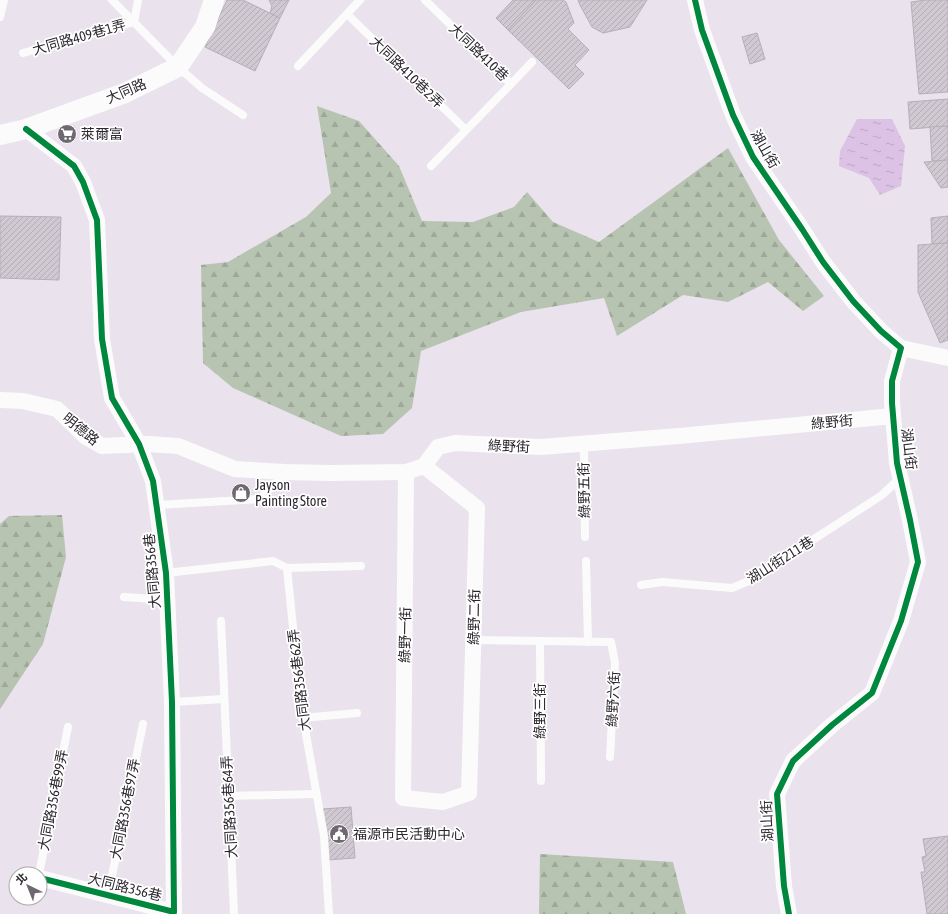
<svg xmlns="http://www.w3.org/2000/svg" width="948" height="914" viewBox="0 0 948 914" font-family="'Asap Condensed','Noto Sans TC',sans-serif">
<defs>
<pattern id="forest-firs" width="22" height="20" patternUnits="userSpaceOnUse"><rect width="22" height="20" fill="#b7c4b1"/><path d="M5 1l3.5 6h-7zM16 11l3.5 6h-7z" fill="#9ea899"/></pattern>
<pattern id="water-ripples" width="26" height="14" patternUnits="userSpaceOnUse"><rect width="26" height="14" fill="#dcc2e4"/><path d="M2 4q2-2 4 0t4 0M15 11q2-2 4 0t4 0" fill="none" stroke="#bda7c4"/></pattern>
<pattern id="building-hatch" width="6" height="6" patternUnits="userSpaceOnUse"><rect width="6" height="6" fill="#d0c9d2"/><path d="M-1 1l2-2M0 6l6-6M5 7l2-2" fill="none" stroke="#b3adb5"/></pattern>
</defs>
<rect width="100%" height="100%" fill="#eae2ec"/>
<g fill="url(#forest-firs)">
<polygon points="317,106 359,121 399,166 422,221 473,222 514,207 527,192 553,222 599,242 728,148 779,240 824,296 803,311 768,282 728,302 683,295 617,336 604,298 521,312 421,351 412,408 383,434 341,436 233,388 203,363 201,265 228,262 306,217 331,193"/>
<polygon points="62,515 66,557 43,644 0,709 0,524 9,516"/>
<polygon points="540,854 673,862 686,914 539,914"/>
</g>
<polygon fill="url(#water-ripples)" points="857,119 892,119 905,146 901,186 880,195 869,178 839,166 840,151"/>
<g fill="url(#building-hatch)" stroke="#b6afb7">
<polygon points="227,0 243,0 280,18 255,71 205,47"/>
<polygon points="269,0 289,0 280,18 270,13 272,6"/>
<polygon points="513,0 536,0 508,30 496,18"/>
<polygon points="536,0 563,0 566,2 574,23 568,29 589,50 575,65 584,74 569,89 508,30"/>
<polygon points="578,0 647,0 630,27 603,33 592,27 580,5"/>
<polygon points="925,0 948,0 948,92 919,94 911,2"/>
<polygon points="757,33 765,59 750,64 742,37"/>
<polygon points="948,99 948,126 910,129 908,102"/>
<polygon points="948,126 948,160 932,161 930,127"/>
<polygon points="948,160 948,187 941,188 924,162"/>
<polygon points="0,216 61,217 59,280 0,278"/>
<polygon points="948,216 948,243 932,244 931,218"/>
<polygon points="948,243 948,340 940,343 918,292 918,245"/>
<polygon points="351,807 355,858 327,860 323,809"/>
<polygon points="948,836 948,914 927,914 921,872 925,872 922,857 926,856 923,839"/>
</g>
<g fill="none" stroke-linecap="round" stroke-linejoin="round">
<g stroke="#fcfbfc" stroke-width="8">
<polyline points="112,0 178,67 202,88 243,115"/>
<polyline points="425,0 511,84 532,62"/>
<polyline points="347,14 466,130"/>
<polyline points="0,17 4,0"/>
<polyline points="23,53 134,22 138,0"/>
<polyline points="298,66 360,0"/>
<polyline points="431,166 511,84"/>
<polyline points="584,444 585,537"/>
<polyline points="157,505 260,499 285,473"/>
<polyline points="586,561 588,642"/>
<polyline points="287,568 361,566"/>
<polyline points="166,573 273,561 287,568 301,706 324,836 329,914"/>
<polyline points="641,585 662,582 732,588 751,580 882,495 900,478"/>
<polyline points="124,597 168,600"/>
<polyline points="221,621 234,914"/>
<polyline points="473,640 611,642 615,663 610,757"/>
<polyline points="540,641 541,781"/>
<polyline points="172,702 224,699"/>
<polyline points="302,718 357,713"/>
<polyline points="228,796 316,794"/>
<polyline points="39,874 68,727"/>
<polyline points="108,895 143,724"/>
</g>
<g stroke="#fcfbfc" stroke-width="16">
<polyline points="695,0 702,30 733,115 753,157 802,229 823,262 853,301 881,331 901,348 892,381 892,403 897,463 910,520 918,562 901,621 872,693 832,725 793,761 777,794 784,886 789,914"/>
<polyline points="26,129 74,166 83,182 97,220 102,339 112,398 139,444 153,481 166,573 172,702 174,912 40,878"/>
<polyline points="901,348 948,358"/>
<polyline points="0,400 23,401 57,409 86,437 102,446 148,444 178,446 235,469 285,472 329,473 406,472 424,466 438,447 455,443 541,447 679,436 893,416"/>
<polyline points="406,472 403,798 443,802 469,793 477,508 424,466"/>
</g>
<polyline stroke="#fcfbfc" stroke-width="20" points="0,135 26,129 125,93 178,67 205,27 214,0"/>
<defs>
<g id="cycleway">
<polyline points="695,0 702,30 733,115 753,157 802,229 823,262 853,301 881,331 901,348 892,381 892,403 897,463 910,520 918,562 901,621 872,693 832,725 793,761 777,794 784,886 789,914"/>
<polyline points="26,129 74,166 83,182 97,220 102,339 112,398 139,444 153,481 166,573 172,702 174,912 40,878"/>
</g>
</defs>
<use href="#cycleway" stroke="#fff" stroke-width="8"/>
<use href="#cycleway" stroke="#00873e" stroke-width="6"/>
</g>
<defs>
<symbol id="supermarket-disc" viewBox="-11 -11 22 22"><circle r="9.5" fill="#6f6871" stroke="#fff"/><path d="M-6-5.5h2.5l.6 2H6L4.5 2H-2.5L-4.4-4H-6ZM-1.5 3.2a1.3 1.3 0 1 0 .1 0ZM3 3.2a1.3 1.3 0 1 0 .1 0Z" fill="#fff"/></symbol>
<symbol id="shop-disc" viewBox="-11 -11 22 22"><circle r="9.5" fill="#6f6871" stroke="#fff"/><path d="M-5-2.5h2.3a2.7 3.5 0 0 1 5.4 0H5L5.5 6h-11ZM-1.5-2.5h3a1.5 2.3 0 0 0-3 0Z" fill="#fff"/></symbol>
<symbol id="civic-disc" viewBox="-11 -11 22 22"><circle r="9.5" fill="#6f6871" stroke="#fff"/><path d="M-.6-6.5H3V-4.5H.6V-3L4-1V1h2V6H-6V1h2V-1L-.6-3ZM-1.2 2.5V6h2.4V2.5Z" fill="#fff"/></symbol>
</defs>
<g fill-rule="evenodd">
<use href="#supermarket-disc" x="56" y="123" width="22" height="22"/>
<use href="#shop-disc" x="230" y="482" width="22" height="22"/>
<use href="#civic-disc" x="328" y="823" width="22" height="22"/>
</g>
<g text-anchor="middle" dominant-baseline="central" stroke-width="3.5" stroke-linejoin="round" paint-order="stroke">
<g font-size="14" fill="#2d272f" stroke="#fff">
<text transform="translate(79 37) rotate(-16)">大同路409巷1弄</text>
<text transform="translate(479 52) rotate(44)">大同路410巷</text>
<text transform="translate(407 72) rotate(44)">大同路410巷2弄</text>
<text transform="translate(126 91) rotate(-23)">大同路</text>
<text transform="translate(765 149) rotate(60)">湖山街</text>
<text transform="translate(832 422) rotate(-5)">綠野街</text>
<text transform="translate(81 429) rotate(39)">明德路</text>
<text transform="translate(509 446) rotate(3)">綠野街</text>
<text transform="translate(909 449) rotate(83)">湖山街</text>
<text transform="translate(584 490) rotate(-91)">綠野五街</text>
<text transform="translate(780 560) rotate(-32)">湖山街211巷</text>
<text transform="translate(152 571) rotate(-95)">大同路356巷</text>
<text transform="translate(474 617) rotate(-89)">綠野二街</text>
<text transform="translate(405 635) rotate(-89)">綠野一街</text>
<text transform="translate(299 680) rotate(-97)">大同路356巷62弄</text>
<text transform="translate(613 699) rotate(-87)">綠野六街</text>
<text transform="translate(540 711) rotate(-90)">綠野三街</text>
<text transform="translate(53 800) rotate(-79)">大同路356巷99弄</text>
<text transform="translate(229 807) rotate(-93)">大同路356巷64弄</text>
<text transform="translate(125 809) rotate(-79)">大同路356巷97弄</text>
<text transform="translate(767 821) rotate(-93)">湖山街</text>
<text transform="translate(125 887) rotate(14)">大同路356巷</text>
</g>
<g font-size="14" fill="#2d272f" stroke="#fff" text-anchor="start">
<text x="81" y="134">萊爾富</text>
<text x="255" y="485">Jayson<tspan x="255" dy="16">Painting Store</tspan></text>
<text x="353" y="834">福源市民活動中心</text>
</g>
</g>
<g transform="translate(28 886) rotate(317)"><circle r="19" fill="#ffffff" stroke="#aba9ac"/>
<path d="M0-3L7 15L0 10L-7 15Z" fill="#6f6871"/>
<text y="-6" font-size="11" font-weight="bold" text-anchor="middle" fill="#2d272f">北</text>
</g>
</svg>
